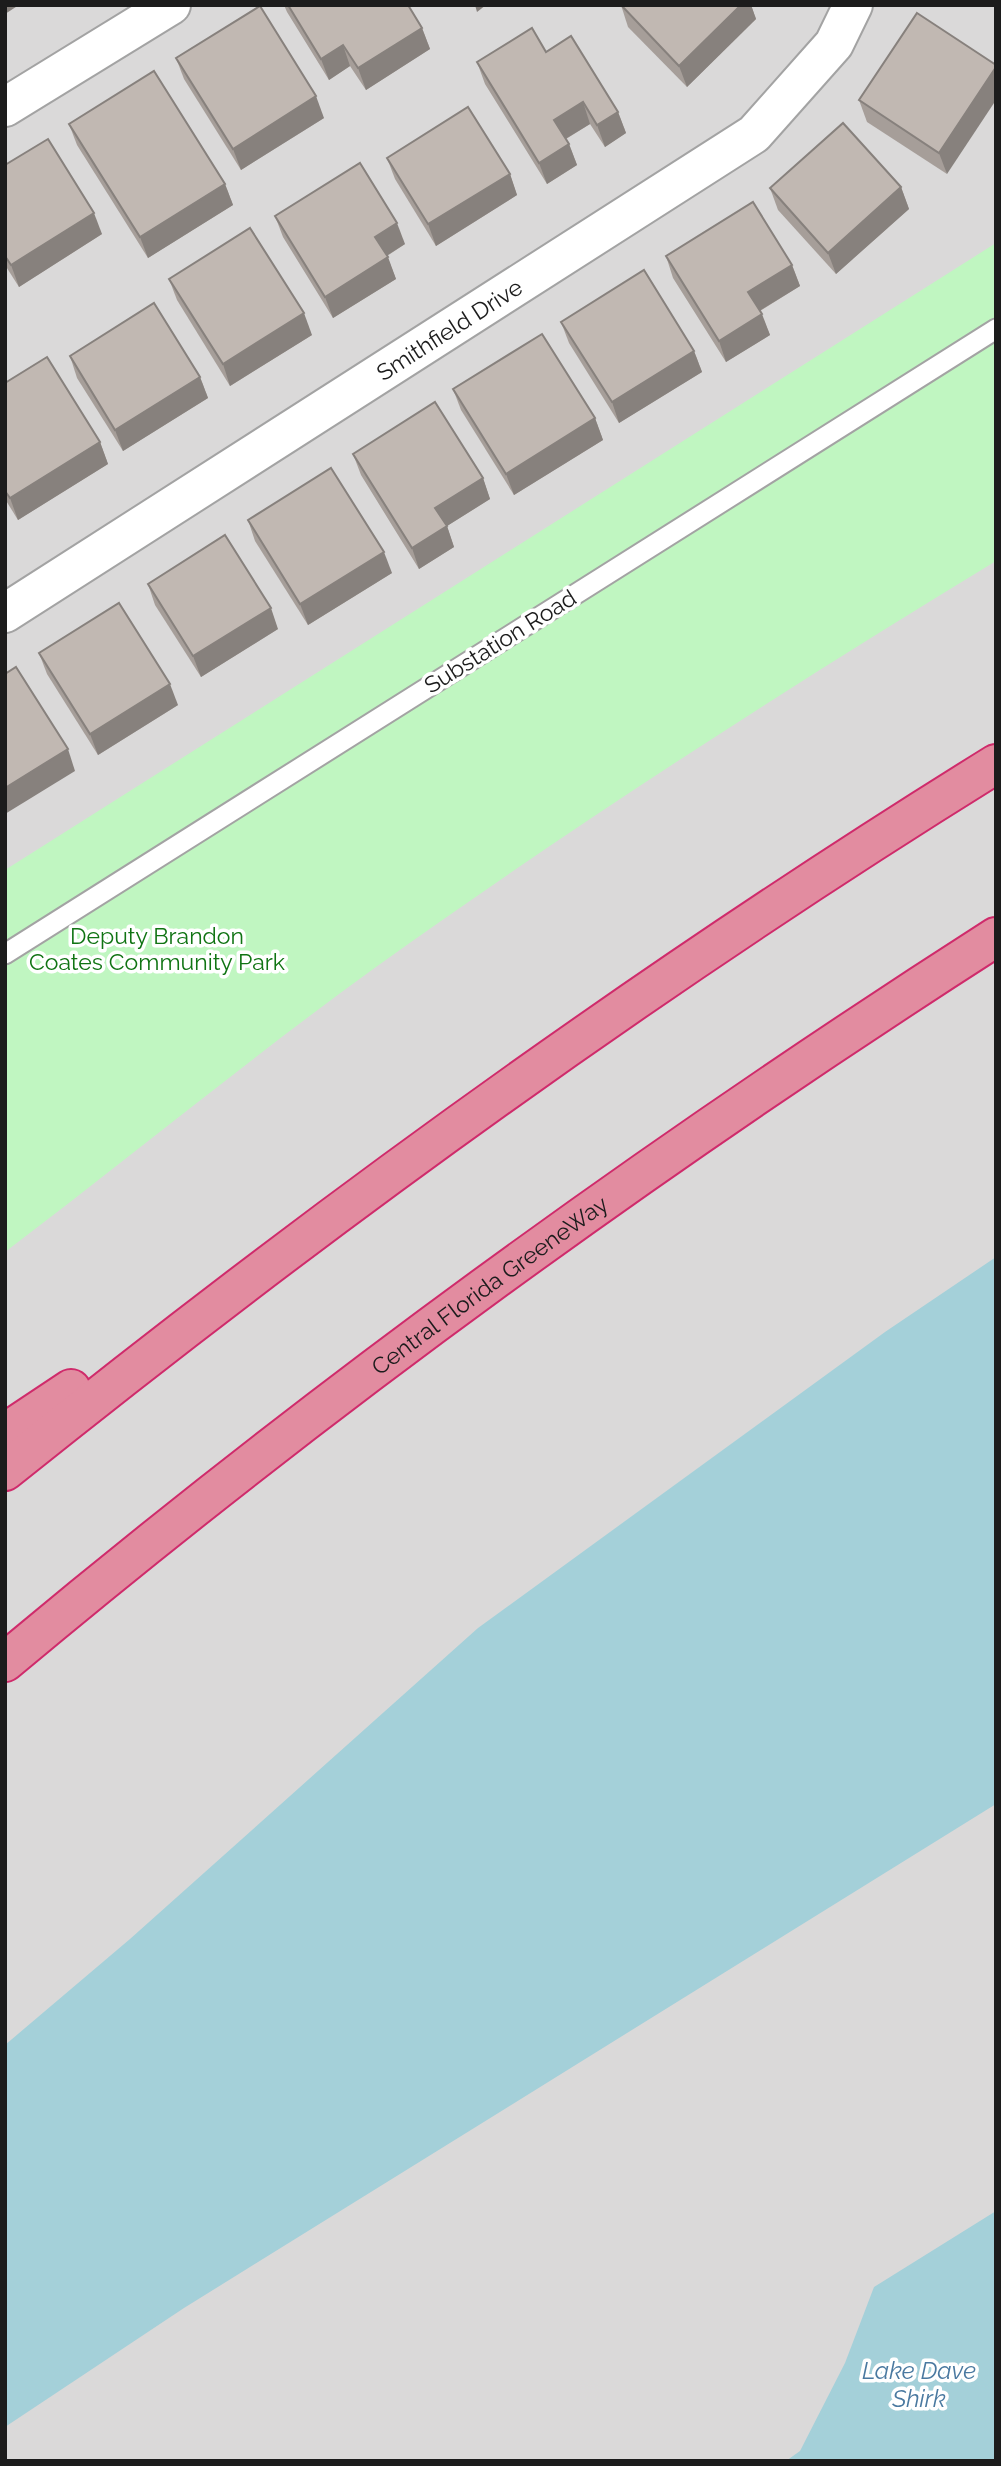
<svg xmlns="http://www.w3.org/2000/svg" width="1001" height="2466" viewBox="0 0 1001 2466" font-family="Raleway,sans-serif">
<rect width="100%" height="100%" fill="#ede9e2"/>
<rect fill="#dad9d9" x="5" y="5" width="991" height="2456"/>
<path fill="#c0f6c1" d="M996,243V561C784,690 577,823 376,967C250,1058 129,1158 5,1252V870Z"/>
<g fill="#a4d0d9">
<polygon points="996,1257 996,1804 184,2308 5,2427 5,2045 130,1939 478,1628 885,1332"/>
<polygon points="996,2211 994,2461 786,2461 800,2451 845,2363 874,2287"/>
</g>
<g fill="none" stroke-linecap="round" stroke-linejoin="round">
<defs>
<polyline id="service" points="5,954 996,329"/>
<g id="minor">
<polyline points="5,107 171,5"/>
<path id="s1" d="M5,613L754,134L834,44L853,5"/>
</g>
<g id="motorway">
<polyline points="5,1433 71,1389"/>
<path d="M5,1471C322,1216 651,978 996,764"/>
<path id="s2" d="M5,1662C319,1399 651,1158 996,937"/>
</g>
</defs>
<use href="#service" stroke="#a3a3a3" stroke-width="23"/>
<use href="#minor" stroke="#a3a3a3" stroke-width="42"/>
<use href="#motorway" stroke="#cf2b6b" stroke-width="42"/>
<use href="#service" stroke="#fff" stroke-width="19"/>
<use href="#minor" stroke="#fff" stroke-width="38"/>
<use href="#motorway" stroke="#e28ca0" stroke-width="38"/>
</g>
<g fill="#a69e99">
<polygon points="284,5 408,5 422,28 430,49 366,90 350,66 329,80 287,12"/>
<polygon points="621,5 751,5 756,19 687,87 628,27"/>
<polygon points="917,13 947,174 867,122 859,100"/>
<polygon points="546,52 618,112 626,133 605,147 590,124 566,139 569,144 577,165 547,184 485,84 477,62"/>
<polygon points="176,58 324,118 241,170 184,79"/>
<polygon points="69,124 225,184 233,205 148,258 77,145"/>
<polygon points="387,158 510,174 517,195 436,246 395,179"/>
<polygon points="5,165 102,234 19,287 5,265"/>
<polygon points="901,187 909,209 836,274 778,210 770,188"/>
<polygon points="275,216 405,244 387,256 396,279 333,318 283,237"/>
<polygon points="666,256 792,265 800,286 760,311 770,335 726,362 673,278"/>
<polygon points="169,279 312,335 230,386 177,300"/>
<polygon points="561,322 694,351 702,372 619,423 569,343"/>
<polygon points="70,356 200,377 208,398 123,451 77,378"/>
<polygon points="5,383 100,442 108,464 18,520 5,499"/>
<polygon points="453,389 595,418 603,440 514,495 461,410"/>
<polygon points="353,454 483,478 490,499 447,526 454,547 419,569 361,475"/>
<polygon points="248,520 392,573 308,625 255,541"/>
<polygon points="148,584 278,629 201,677 155,605"/>
<polygon points="39,653 178,705 98,755 47,674"/>
</g>
<g fill="#87817d">
<polygon points="5,5 19,5 5,14"/>
<polygon points="475,5 486,5 477,12"/>
<polygon points="741,5 751,5 756,19 687,87 679,66"/>
<polygon points="422,28 430,49 366,90 358,68"/>
<polygon points="343,45 350,66 329,80 321,59"/>
<polygon points="996,67 996,100 947,174 939,153"/>
<polygon points="316,96 324,118 241,170 233,149"/>
<polygon points="583,102 590,124 562,141 554,120"/>
<polygon points="618,112 626,133 605,147 597,125"/>
<polygon points="569,144 577,165 547,184 539,163"/>
<polygon points="510,174 517,195 436,246 428,224"/>
<polygon points="225,184 233,205 148,258 140,237"/>
<polygon points="901,187 909,209 836,274 828,253"/>
<polygon points="94,213 102,234 19,287 11,265"/>
<polygon points="397,223 405,244 383,258 375,237"/>
<polygon points="388,257 396,279 333,318 325,297"/>
<polygon points="792,265 800,286 756,313 748,292"/>
<polygon points="304,313 312,335 230,386 223,364"/>
<polygon points="762,314 770,335 726,362 719,341"/>
<polygon points="694,351 702,372 619,423 612,402"/>
<polygon points="200,377 208,398 123,451 115,430"/>
<polygon points="595,418 603,440 514,495 506,474"/>
<polygon points="100,442 108,464 18,520 10,498"/>
<polygon points="483,478 490,499 447,526 454,547 419,569 412,548 435,508"/>
<polygon points="384,552 392,573 308,625 300,604"/>
<polygon points="271,608 278,629 201,677 193,656"/>
<polygon points="170,684 178,705 98,755 90,734"/>
<polygon points="68,749 75,771 5,814 5,788"/>
</g>
<g fill="#c1b8b2" stroke="#87817d" stroke-width="2">
<polygon points="288,5 408,5 422,28 358,68 343,45 321,59"/>
<polygon points="621,5 741,5 679,66"/>
<polygon points="260,6 316,96 233,149 176,58"/>
<polygon points="917,13 996,65 996,67 939,153 859,100"/>
<polygon points="532,28 546,52 571,36 618,112 597,125 583,102 554,120 569,144 539,163 477,62"/>
<polygon points="154,71 225,184 140,237 69,124"/>
<polygon points="468,107 510,174 428,224 387,158"/>
<polygon points="843,123 901,187 828,253 770,188"/>
<polygon points="48,139 94,213 11,265 5,256 5,165"/>
<polygon points="360,163 397,223 375,237 388,257 325,297 275,216"/>
<polygon points="753,202 792,265 748,292 762,314 719,341 666,256"/>
<polygon points="250,228 304,313 223,364 169,279"/>
<polygon points="644,270 694,351 612,402 561,322"/>
<polygon points="154,303 200,377 115,430 70,356"/>
<polygon points="542,334 595,418 506,474 453,389"/>
<polygon points="47,357 100,442 10,498 5,491 5,383"/>
<polygon points="435,402 483,478 435,508 447,526 412,548 353,454"/>
<polygon points="331,468 384,552 300,604 248,520"/>
<polygon points="225,535 271,608 193,656 148,584"/>
<polygon points="119,603 170,684 90,734 39,653"/>
<polygon points="16,667 68,749 5,788 5,674"/>
</g>
<g text-anchor="middle" dominant-baseline="central" stroke-width="7" stroke-linejoin="round" paint-order="stroke">
<g font-size="23" fill="#1c1c1c" stroke="#fff">
<text stroke="none"><textPath href="#s1" startOffset="527">Smithfield Drive</textPath></text>
<text transform="translate(500 641) rotate(-32)">Substation Road</text>
<text stroke="none"><textPath href="#s2" startOffset="614">Central Florida GreeneWay</textPath></text>
</g>
<g font-size="23" fill="#107413" stroke="#fff">
<text x="157" y="935">Deputy Brandon<tspan x="157" dy="26">Coates Community Park</tspan></text>
</g>
<g font-size="24" font-style="italic" fill="#4a79a0" stroke="#fff">
<text x="919" y="2370">Lake Dave<tspan x="919" dy="28">Shirk</tspan></text>
</g>
</g>
<rect width="1001" height="2466" fill="none" stroke="#1c1c1c" stroke-width="14"/>
</svg>
